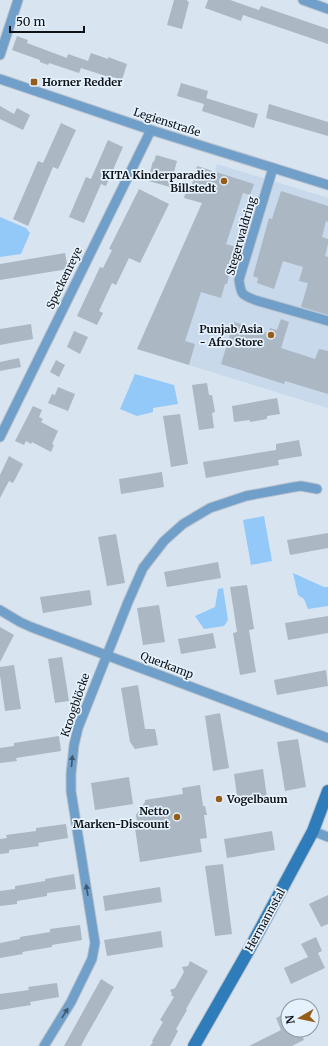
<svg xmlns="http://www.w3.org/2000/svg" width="328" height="1046" viewBox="0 0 328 1046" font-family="Merriweather,serif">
<rect width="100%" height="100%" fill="#d8e4f0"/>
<polygon fill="#c7d9ea" points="217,164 328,198 328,408 137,349 178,258 205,204"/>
<g fill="#93c9f9">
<polygon points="0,217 26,228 30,233 21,254 0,257"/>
<polygon points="135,374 174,385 178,404 153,408 153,412 137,416 120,409"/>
<polygon points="264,516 272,561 251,565 243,520"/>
<polygon points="293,573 324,587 328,587 328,606 308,609 304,599 298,595"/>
<polygon points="223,588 228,620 224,626 204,629 195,616 215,607 218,589"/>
</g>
<g fill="#abb7c3">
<polygon points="174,0 187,0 187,1 189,2 182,29 167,25"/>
<polygon points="208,0 230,0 259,10 261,6 328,29 328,44 243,15 241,21 205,8"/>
<polygon points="17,36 28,40 27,43 67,58 68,54 88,61 91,53 108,59 108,57 127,64 122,80 113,77 112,78 81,68 79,73 49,63 48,65 40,62 40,60 12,50"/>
<polygon points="181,83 208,91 205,103 206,98 258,114 254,128 202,111 204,104 177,96"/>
<polygon points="269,104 328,122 328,136 266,118"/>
<polygon points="0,106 14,114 17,108 30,115 23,130 0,119"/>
<polygon points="61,123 76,130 58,169 53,167 28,226 13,219 38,161 43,163"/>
<polygon points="108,140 123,147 106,186 101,184 84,223 69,217 86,177 91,179"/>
<polygon points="156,155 177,161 170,187 145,180 147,172 150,172 153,161 154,162"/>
<polygon points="197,166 254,184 250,195 243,193 226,244 236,247 228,272 230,272 227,284 225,284 221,298 201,292 185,341 195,344 189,365 137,349 202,203 184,198 187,187 191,188"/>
<polygon points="139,189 169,204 140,263 129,258 116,285 112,283 99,311 103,313 97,325 77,316 100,267 103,268 112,250 109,249"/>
<polygon points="281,191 328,206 328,222 326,221 322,237 328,239 328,244 325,256 328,257 328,315 301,307 308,283 299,281 303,267 283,261 274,289 257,283 258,278 253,276 269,218 272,219"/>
<polygon points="65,253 68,269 0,280 0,264"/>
<polygon points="281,319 289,322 281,348 315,359 319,349 328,351 328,394 285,381 284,384 221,364 234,322 268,333 270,328 277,330"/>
<polygon points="31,324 33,339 0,345 0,329"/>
<polygon points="74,331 88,337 80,354 67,347"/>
<polygon points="19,358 21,367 0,371 0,362"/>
<polygon points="56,360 65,365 59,377 50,372"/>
<polygon points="207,383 209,395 212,395 215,412 212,413 214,428 199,430 192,385"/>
<polygon points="58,387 75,394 68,411 48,403 52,394 55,395"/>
<polygon points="277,398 280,414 267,416 267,419 250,422 250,420 234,422 232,406"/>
<polygon points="33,406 42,410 39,417 43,419 41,422 58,431 52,444 54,445 51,452 32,442 31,444 26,441 24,445 15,441"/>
<polygon points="180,414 188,464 171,467 163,416"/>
<polygon points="299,440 302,456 278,460 279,465 206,478 203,462 276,450 276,444"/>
<polygon points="9,456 23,464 13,483 9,481 0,498 0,475"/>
<polygon points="162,472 164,487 121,494 119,479"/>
<polygon points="328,533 328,548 290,555 287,540"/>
<polygon points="116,534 125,583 107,586 98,537"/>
<polygon points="218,562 221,578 167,587 164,572"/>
<polygon points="247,585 254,629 249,630 256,672 240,675 233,633 237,632 230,587"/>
<polygon points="90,590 92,605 43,613 40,597"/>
<polygon points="159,605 165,642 143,645 137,608"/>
<polygon points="328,616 328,633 288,640 285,623"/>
<polygon points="0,627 14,635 0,662"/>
<polygon points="213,633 216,648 181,654 178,639"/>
<polygon points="62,657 69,701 55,703 48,659"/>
<polygon points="14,665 21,709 5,711 0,675 0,667"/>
<polygon points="326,670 328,686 277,695 274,680"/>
<polygon points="138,685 145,729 155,729 158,745 135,749 130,742 121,688"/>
<polygon points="220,713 229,768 213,771 205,716"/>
<polygon points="59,736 61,751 16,758 17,761 0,763 0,748 14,746 14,743"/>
<polygon points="298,739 306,787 285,791 277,742"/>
<polygon points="263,769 267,798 238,803 234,774"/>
<polygon points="129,777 133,804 95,810 91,783"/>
<polygon points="200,785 203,806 205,806 207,815 204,815 207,838 200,839 202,852 140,862 135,828 138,828 136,815 145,802 145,800 183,794 182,788"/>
<polygon points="66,824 68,838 38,843 39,846 9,850 9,853 0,854 0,839 7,838 6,835 36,831 36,828"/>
<polygon points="272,831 275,850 227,858 224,839"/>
<polygon points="223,864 232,934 215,936 205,866"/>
<polygon points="74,874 76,889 47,893 47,896 17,901 17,904 0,906 0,891 15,889 15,886 45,881 45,879"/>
<polygon points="160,887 162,902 105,911 103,896"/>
<polygon points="328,895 328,924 321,927 309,904"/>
<polygon points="80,925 82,940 52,945 52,947 22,952 23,954 0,958 0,943 20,939 20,937 50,932 50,929"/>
<polygon points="161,931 163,947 107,956 104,940"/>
<polygon points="316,937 322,951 318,953 325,968 291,984 284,968 308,957 301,944"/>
<polygon points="190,961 208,971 186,1009 187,1010 176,1029 178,1031 170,1046 150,1046 153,1042 152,1041 163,1022 160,1020 174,997 171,995 172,994 170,990 175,988 184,972 182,967 188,966"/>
<polygon points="101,979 114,987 84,1040 81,1046 64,1046"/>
<polygon points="57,983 59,997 30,1002 31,1005 0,1010 0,994 29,990 28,987"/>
<polygon points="288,1012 288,1030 300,1030 304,1040 292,1046 249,1046 281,1030 276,1018"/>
</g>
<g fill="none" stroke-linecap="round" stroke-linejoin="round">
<defs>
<g id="street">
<polyline points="303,0 328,9"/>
<polyline points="0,55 18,0"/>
<polyline points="0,79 151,130 328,185"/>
<path d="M273,168L239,280C241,295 242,295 255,300L328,321"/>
<polyline points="0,437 151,130"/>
<polyline points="0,610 20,622 31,627 328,738"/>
<polyline points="313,831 328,837"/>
<polyline points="44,1046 71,1002 92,959 95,943 71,791 71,774 74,745 78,728 128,602 143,568 164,541 183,524 210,508 246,496 294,487 301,486 317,489"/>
</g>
<polyline id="secondary" points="194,1046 250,948 313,831 328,791"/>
</defs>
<use href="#street" stroke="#b8c2cd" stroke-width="11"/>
<use href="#secondary" stroke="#b8c2cd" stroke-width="14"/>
<use href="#street" stroke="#709fc9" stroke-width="9"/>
<use href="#secondary" stroke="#2f7cba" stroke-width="12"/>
</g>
<defs><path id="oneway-solid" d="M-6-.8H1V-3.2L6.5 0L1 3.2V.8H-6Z"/></defs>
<g fill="#3f5870">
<use href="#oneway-solid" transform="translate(72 761) rotate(-85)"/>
<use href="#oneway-solid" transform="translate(87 890) rotate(-99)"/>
<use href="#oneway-solid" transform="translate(65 1013) rotate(-58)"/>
</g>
<g fill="#955d17" stroke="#e5f1fd" stroke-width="1.5">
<rect x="30" y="78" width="8" height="8" rx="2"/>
<circle cx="224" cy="181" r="4"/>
<circle cx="271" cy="335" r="4"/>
<circle cx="219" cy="799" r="4"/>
<circle cx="177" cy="817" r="4"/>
</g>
<g text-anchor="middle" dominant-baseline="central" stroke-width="3.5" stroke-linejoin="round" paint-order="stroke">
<g font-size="11" font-weight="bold" fill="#0e1216" stroke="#e5f1fd" text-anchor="end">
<text x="42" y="82" text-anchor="start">Horner Redder</text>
<text x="216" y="175">KITA Kinderparadies<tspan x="216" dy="13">Billstedt</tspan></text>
<text x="263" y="329">Punjab Asia<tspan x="263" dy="13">- Afro Store</tspan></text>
<text x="227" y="799" text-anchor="start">Vogelbaum</text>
<text x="169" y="811">Netto<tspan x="169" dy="13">Marken-Discount</tspan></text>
</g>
<g font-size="11" fill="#0e1216" stroke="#e5f1fd">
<text transform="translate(167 122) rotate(18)">Legienstraße</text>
<text transform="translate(241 236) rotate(-74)">Stegerwaldring</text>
<text transform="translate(64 278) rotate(-64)">Speckenreye</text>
<text transform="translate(167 665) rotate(21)">Querkamp</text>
<text transform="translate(75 705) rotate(-71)">Kroogblöcke</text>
<text transform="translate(265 920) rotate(-61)">Hermannstal</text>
</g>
</g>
<g transform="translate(300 1018) rotate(261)"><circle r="19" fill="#e5f1fd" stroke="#8f98a1"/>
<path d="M0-3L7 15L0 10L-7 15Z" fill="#955d17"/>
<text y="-6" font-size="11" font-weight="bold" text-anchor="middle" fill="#0e1216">N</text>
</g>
<path d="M10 26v6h74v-6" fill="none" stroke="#0e1216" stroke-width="2"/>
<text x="16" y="26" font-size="12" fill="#0e1216" stroke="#e5f1fd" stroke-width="3" paint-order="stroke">50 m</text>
</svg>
